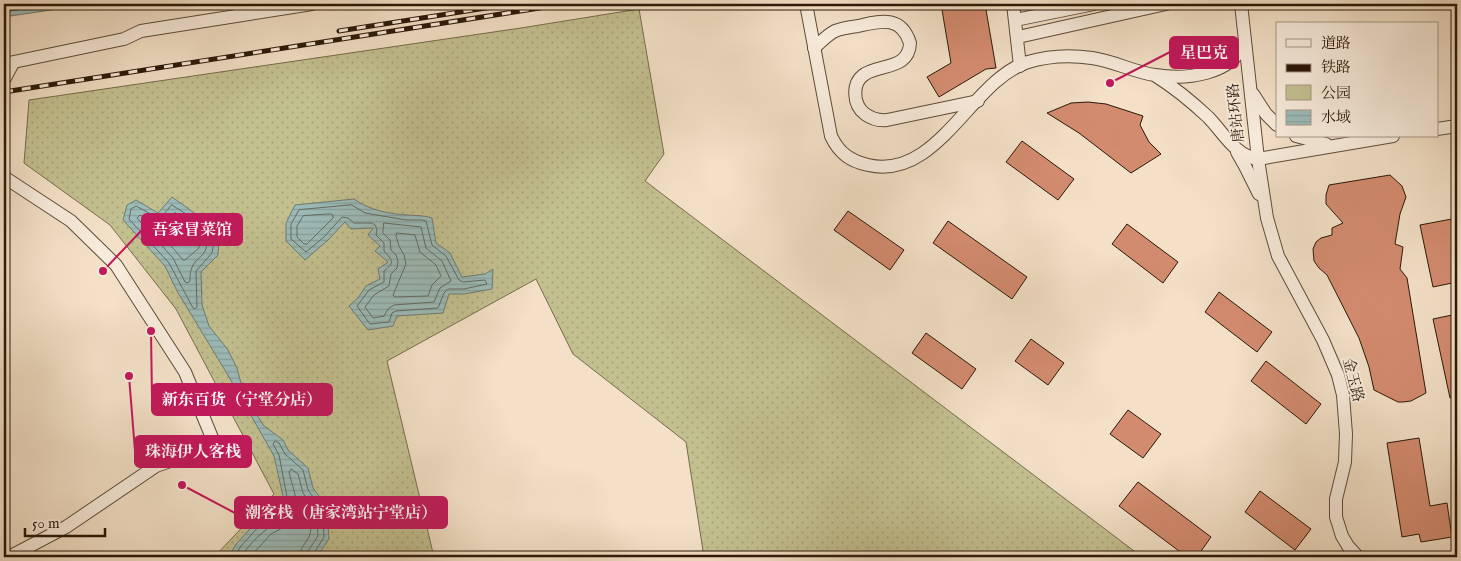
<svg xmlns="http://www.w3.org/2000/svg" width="1461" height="561" viewBox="0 0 1461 561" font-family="'IM FELL English','Noto Serif SC',serif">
<defs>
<pattern id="green-dots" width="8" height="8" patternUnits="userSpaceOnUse" patternTransform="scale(1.25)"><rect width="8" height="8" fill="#c3c090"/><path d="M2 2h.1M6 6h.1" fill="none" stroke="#a8a47b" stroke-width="1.8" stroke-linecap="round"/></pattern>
<pattern id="water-rules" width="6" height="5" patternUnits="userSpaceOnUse" patternTransform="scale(1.25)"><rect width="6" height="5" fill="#9cbcba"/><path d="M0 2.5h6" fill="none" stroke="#87a19e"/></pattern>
</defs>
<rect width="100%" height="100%" fill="#f3e0c7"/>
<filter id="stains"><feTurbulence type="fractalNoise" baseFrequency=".004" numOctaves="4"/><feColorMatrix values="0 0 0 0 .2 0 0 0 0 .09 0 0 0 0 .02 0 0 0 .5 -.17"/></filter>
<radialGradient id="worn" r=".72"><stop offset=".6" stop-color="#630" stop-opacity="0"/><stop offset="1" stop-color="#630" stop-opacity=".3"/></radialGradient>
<polygon fill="url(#green-dots)" stroke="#776c4c" points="639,9 664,154 645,181 1142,557 704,557 686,442 573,354 536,279 387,361 434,557 214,557 274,494 176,309 110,225 24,163 29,100 521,28"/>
<g fill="url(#water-rules)" stroke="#6f7b73">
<polygon points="4,4 91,4 4,17"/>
<polygon points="172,197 200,217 219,239 218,255 201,272 202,305 209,326 228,350 237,368 243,391 263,425 283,440 288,450 308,468 313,488 327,507 329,539 317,557 228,557 237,543 259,519 285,505 274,456 232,382 177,291 165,266 123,220 127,205 136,200 158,213"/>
<path d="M354,199C369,210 389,214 408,215C417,216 423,215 432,218L436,243L450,253L462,277L485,274L493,269L492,289L464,294H449L443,313L397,316L393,326L368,330L349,306L358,298L366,286L380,279L378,269L388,262L375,251L380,246L368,235L373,228L351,229L345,222L328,240L305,260L286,241V223L295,205Z"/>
</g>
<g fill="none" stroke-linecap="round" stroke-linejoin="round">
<g stroke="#646a61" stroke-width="1">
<polyline points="4,12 58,4"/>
<polygon points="172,205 197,221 214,241 212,253 196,271 197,307 195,309 193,308 169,263 129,219 131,209 136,206 158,218 162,216"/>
<path d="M352,205L365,213L406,220H422L426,221L432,245L446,256L459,280L463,282L485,280L487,284L464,289H448L444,293L438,308L396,311L392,313L389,322L370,324L357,306L369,290L384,282V271C395,262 393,261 384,251V243L376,235L377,229L375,225L372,223H354L348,218L342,217L324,237L306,252L291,239V224L299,210Z"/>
<path d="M175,213L192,226L207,243C206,261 189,256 190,281L188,283L185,282L173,258L137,218L140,215C148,219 157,228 166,221C169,218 171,215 175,213Z"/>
<polygon points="331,214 333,215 333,218 307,244 304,244 297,237 297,226 303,216"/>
<polygon points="175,223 187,231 199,245 199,248 185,260 183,260 161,234 162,231"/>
<polygon points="384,223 421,227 426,248 442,261 451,281 440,288 434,302 394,305 388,309 384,316 373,318 365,307 374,295 389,286 391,274 397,268 398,261 396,255 391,250 390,240 383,233"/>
<polygon points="397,233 415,235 420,252 436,265 441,276 432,285 428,296 395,297 393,295 406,264 404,255 399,246 396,236"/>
<polyline points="234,557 241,546 262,523 287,510 289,507 279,455 273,444 275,441 279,443 285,454 303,470 308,490 322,509 324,537 314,553 313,557"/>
<path d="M241,557C250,543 263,530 278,522C285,518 294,515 296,507C297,496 291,482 289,472L291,469L298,474L303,493L316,512L318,536L308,551L307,557"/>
<path d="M250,557L271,534L295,521L305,510C310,515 312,527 310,534C307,543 300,547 299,557"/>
</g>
</g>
<g fill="#d38b6f" stroke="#2b1908">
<polygon points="941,4 985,4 996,68 986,69 939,97 927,77 951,63"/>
<polygon points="1088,102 1106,104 1143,116 1140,125 1149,142 1161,154 1131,173 1079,133 1047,113 1071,103"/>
<polygon points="1022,141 1074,179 1058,200 1006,162"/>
<polygon points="1390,175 1402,186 1406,197 1400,214 1395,244 1403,247 1400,269 1407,278 1426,393 1411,401 1403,402 1398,402 1374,390 1369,367 1359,338 1327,275 1319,268 1314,261 1313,249 1316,242 1321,238 1332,235 1332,228 1343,223 1326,204 1326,195 1329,185"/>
<polygon points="848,211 904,250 890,270 834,230"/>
<polygon points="1457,218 1457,282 1433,287 1420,225"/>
<polygon points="948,221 1027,277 1012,299 933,243"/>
<polygon points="1127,224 1178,262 1163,283 1112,244"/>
<polygon points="1219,292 1272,332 1257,352 1205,312"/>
<polygon points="1457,314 1457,397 1450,398 1433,319"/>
<polygon points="926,333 976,369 962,389 912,353"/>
<polygon points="1031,339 1064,363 1048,385 1015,361"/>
<polygon points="1266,361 1321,404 1306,424 1251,381"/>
<polygon points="1128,410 1161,434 1143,458 1110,434"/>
<polygon points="1419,438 1430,506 1447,503 1452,537 1421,542 1419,534 1402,537 1387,443"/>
<polygon points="1138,482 1211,537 1197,557 1187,557 1119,506"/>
<polygon points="1260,491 1311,529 1295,550 1245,512"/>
</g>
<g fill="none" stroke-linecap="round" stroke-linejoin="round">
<defs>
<g id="minor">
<path d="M806,4L831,136C839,153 850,161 868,165C938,181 971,80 1028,62C1048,56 1072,55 1092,58C1114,61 1133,72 1155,75C1186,80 1231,75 1244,43"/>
<polyline points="1013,4 1020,66"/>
<polyline points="1241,4 1258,159 1267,218 1278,256 1323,340 1338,375 1343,395 1346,434 1345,462 1336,499 1336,517 1342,536 1348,546 1358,557"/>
<polyline points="1015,20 1094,4"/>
<polyline points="1018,37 1166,4"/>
<path d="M814,48C821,42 827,35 835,31C842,28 851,27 858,26C881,21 901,15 910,43C909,69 882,64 865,74C851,83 853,105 865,114C872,119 879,121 887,120L978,101"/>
<polyline points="4,64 124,39 141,31 312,4"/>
<path d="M1156,76C1175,88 1192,102 1208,117C1223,132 1235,156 1258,159L1393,136"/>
<polyline points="4,80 13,63"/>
<polyline points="1253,94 1266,114 1277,125"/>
<polyline points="1437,129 1457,126"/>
<polyline points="1296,136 1326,144"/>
<polyline points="1237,152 1245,166 1259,194"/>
<polyline points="4,177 71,221 116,265 185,372 215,445 156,466 66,527 9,557"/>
</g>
</defs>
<use href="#minor" stroke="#5d4b38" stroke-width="14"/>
<use href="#minor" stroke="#f7ebdb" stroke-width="12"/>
<defs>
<g id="rail">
<polyline points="339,31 511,4"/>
<polyline points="4,92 565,4"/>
</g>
</defs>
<use href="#rail" stroke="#2b1908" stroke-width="5"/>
<use href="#rail" stroke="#f7ebdb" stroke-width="3" stroke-dasharray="9" stroke-linecap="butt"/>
</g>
<g text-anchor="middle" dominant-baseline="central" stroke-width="4" stroke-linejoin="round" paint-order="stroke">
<g font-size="15" fill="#2b1908" stroke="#f7ebdb">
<text transform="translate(1236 113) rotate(-96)">唐站环路</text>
<text transform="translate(1353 380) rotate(76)">金玉路</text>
</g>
</g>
<path fill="none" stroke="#c2185b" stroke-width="2" d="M1110 83L1170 52M103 271L142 230M151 331L152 399M129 376L135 451M182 485L235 513"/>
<g fill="#c2185b" stroke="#f7ebdb" stroke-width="2">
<circle cx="1110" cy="83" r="5"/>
<circle cx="103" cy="271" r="5"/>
<circle cx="151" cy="331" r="5"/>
<circle cx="129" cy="376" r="5"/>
<circle cx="182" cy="485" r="5"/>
</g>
<g fill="#c2185b" stroke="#c2185b" stroke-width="2">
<rect x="1170" y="37" width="68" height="31" rx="5"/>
<rect x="142" y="214" width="100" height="31" rx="5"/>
<rect x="152" y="384" width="180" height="31" rx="5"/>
<rect x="135" y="436" width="116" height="31" rx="5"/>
<rect x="235" y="497" width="212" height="31" rx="5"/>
</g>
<g font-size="16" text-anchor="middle" font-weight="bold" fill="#fff">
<text x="1204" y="58">星巴克</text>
<text x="192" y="235">吾家冒菜馆</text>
<text x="242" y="405">新东百货（宁堂分店）</text>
<text x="193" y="457">珠海伊人客栈</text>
<text x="341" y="518">潮客栈（唐家湾站宁堂店）</text>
</g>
<rect width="1461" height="561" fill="none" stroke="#f3e0c7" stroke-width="20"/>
<rect x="5" y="5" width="1451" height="551" fill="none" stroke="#2b1908" stroke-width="2.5"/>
<rect x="10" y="10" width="1441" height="541" fill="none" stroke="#2b1908"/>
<rect x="1276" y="22" width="162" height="115" fill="#f7ebdb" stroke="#a59787"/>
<rect x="1286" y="39" width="25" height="8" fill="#f7ebdb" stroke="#a59787"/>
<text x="1321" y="48" font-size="15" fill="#2b1908">道路</text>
<rect x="1286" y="64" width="25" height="8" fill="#2b1908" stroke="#a59787"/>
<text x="1321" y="72" font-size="15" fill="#2b1908">铁路</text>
<rect x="1286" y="85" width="25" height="15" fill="#c3c090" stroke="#a59787"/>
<text x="1321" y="98" font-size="15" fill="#2b1908">公园</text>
<rect x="1286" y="110" width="25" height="15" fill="url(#water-rules)" stroke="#a59787"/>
<text x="1321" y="122" font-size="15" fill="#2b1908">水域</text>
<path d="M25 528v8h80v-8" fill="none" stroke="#2b1908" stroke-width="2.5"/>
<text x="32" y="528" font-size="15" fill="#2b1908" stroke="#f7ebdb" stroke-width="4" paint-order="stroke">50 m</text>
<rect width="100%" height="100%" filter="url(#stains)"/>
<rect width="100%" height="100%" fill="url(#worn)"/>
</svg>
